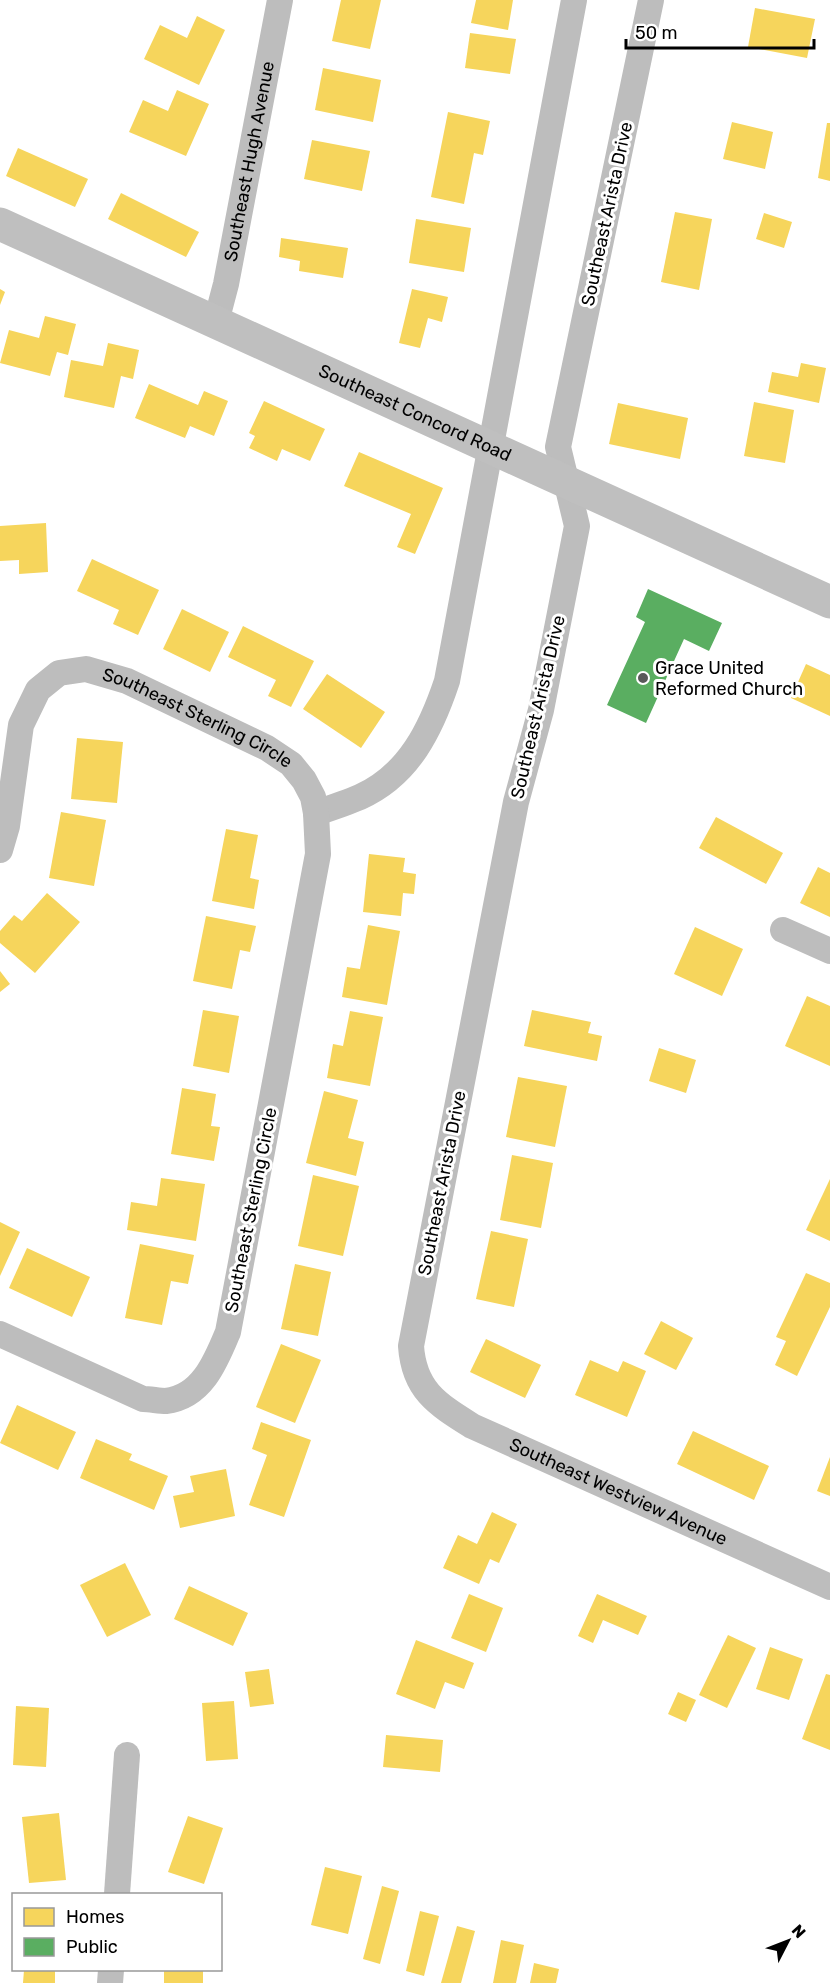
<svg xmlns="http://www.w3.org/2000/svg" width="830" height="1983" viewBox="0 0 830 1983" font-family="Rubik,sans-serif">
<rect width="100%" height="100%" fill="#fff"/>
<g fill="#f6d55c">
<polygon points="341,0 381,0 370,49 332,41"/>
<polygon points="476,0 513,0 508,30 471,23"/>
<polygon points="755,8 815,19 807,58 748,47"/>
<polygon points="197,16 225,30 199,85 144,59 160,25 187,38"/>
<polygon points="470,33 516,39 510,74 465,68"/>
<polygon points="323,68 381,80 373,122 315,110"/>
<polygon points="177,90 209,104 186,156 129,132 143,100 168,111"/>
<polygon points="448,112 490,121 483,155 474,153 464,204 431,197"/>
<polygon points="732,122 773,132 765,169 723,159"/>
<polygon points="827,123 830,123 830,181 818,178"/>
<polygon points="312,140 370,151 362,191 304,179"/>
<polygon points="18,148 88,179 75,207 6,176"/>
<polygon points="121,193 199,232 186,257 108,219"/>
<polygon points="675,212 712,219 699,290 661,282"/>
<polygon points="764,213 792,222 784,248 756,239"/>
<polygon points="416,219 471,228 464,272 409,263"/>
<polygon points="281,238 348,248 343,278 299,271 300,261 279,257"/>
<polygon points="0,289 5,292 0,305"/>
<polygon points="412,289 448,297 442,322 428,318 420,348 399,343"/>
<polygon points="45,316 76,324 68,355 57,352 50,376 0,363 9,330 39,338"/>
<polygon points="108,343 139,350 133,379 121,376 114,408 64,397 71,360 103,366"/>
<polygon points="801,363 826,368 819,403 768,392 772,372 798,377"/>
<polygon points="149,384 198,405 204,391 228,401 214,436 190,426 185,438 135,418"/>
<polygon points="264,401 325,429 310,461 282,449 277,461 249,448 255,436 249,433"/>
<polygon points="754,402 794,410 785,463 744,456"/>
<polygon points="618,403 688,418 680,459 609,444"/>
<polygon points="359,452 443,488 415,554 397,547 411,514 344,486"/>
<polygon points="46,523 48,572 19,574 19,560 0,561 0,526"/>
<polygon points="92,559 159,590 138,635 113,624 119,610 77,591"/>
<polygon points="182,609 229,632 210,672 163,649"/>
<polygon points="243,626 314,661 291,707 268,696 276,680 228,657"/>
<polygon points="806,664 830,675 830,716 791,698"/>
<polygon points="327,674 385,712 361,748 303,709"/>
<polygon points="77,738 123,742 117,803 71,799"/>
<polygon points="61,812 106,820 94,886 49,878"/>
<polygon points="716,817 783,853 766,884 699,848"/>
<polygon points="226,829 258,835 250,878 259,880 254,909 212,901"/>
<polygon points="369,854 405,858 403,872 416,874 414,894 403,893 401,916 363,912"/>
<polygon points="818,867 830,873 830,917 800,903"/>
<polygon points="47,893 80,922 35,973 0,943 0,931 14,915 22,921"/>
<polygon points="206,916 256,926 250,952 240,950 232,989 193,981"/>
<polygon points="368,925 400,931 387,1005 342,997 347,967 360,969"/>
<polygon points="695,927 743,949 722,996 674,974"/>
<polygon points="0,971 10,984 0,992"/>
<polygon points="807,996 830,1006 830,1066 785,1046"/>
<polygon points="203,1010 239,1016 229,1073 193,1066"/>
<polygon points="532,1010 591,1022 588,1033 602,1036 597,1061 524,1046"/>
<polygon points="350,1011 383,1017 370,1086 327,1078 333,1044 343,1046"/>
<polygon points="659,1048 696,1060 686,1093 649,1081"/>
<polygon points="518,1077 567,1086 555,1147 506,1137"/>
<polygon points="182,1088 216,1094 211,1126 220,1127 214,1161 171,1154"/>
<polygon points="324,1091 358,1100 348,1138 364,1142 356,1176 306,1163"/>
<polygon points="512,1155 553,1163 541,1228 500,1220"/>
<polygon points="313,1175 359,1186 343,1256 298,1246"/>
<polygon points="161,1178 205,1184 196,1241 127,1230 131,1202 157,1206"/>
<polygon points="830,1179 830,1241 806,1230"/>
<polygon points="0,1222 20,1232 0,1276"/>
<polygon points="491,1231 528,1239 514,1307 476,1299"/>
<polygon points="140,1244 194,1255 188,1284 171,1281 162,1325 125,1318"/>
<polygon points="27,1248 90,1277 72,1317 9,1288"/>
<polygon points="295,1264 331,1272 318,1336 281,1329"/>
<polygon points="806,1273 830,1283 830,1307 797,1376 775,1365 786,1341 776,1337"/>
<polygon points="661,1321 693,1338 676,1370 644,1354"/>
<polygon points="486,1339 541,1365 525,1398 470,1372"/>
<polygon points="281,1344 321,1360 295,1423 256,1407"/>
<polygon points="590,1360 618,1372 623,1361 646,1371 627,1417 575,1395"/>
<polygon points="17,1405 76,1432 58,1470 0,1443"/>
<polygon points="261,1422 311,1440 284,1517 249,1505 267,1455 252,1449"/>
<polygon points="693,1431 769,1466 754,1500 677,1464"/>
<polygon points="96,1439 132,1454 129,1460 168,1476 154,1510 80,1478"/>
<polygon points="830,1457 830,1496 817,1491"/>
<polygon points="226,1469 235,1516 180,1528 173,1496 194,1492 190,1476"/>
<polygon points="492,1512 517,1524 499,1563 490,1559 479,1584 443,1568 458,1535 477,1544"/>
<polygon points="125,1563 151,1615 107,1637 80,1585"/>
<polygon points="189,1586 248,1613 233,1646 174,1619"/>
<polygon points="469,1594 503,1608 486,1652 451,1638"/>
<polygon points="597,1594 647,1616 638,1635 603,1620 593,1643 578,1636"/>
<polygon points="728,1635 756,1648 727,1708 699,1695"/>
<polygon points="416,1640 474,1663 464,1689 445,1682 435,1709 396,1694"/>
<polygon points="770,1647 803,1659 789,1700 756,1689"/>
<polygon points="269,1669 274,1704 250,1707 245,1672"/>
<polygon points="826,1674 830,1675 830,1750 802,1739"/>
<polygon points="678,1692 696,1700 686,1722 668,1714"/>
<polygon points="234,1701 238,1759 206,1761 202,1703"/>
<polygon points="16,1706 49,1708 46,1767 13,1765"/>
<polygon points="386,1735 443,1740 440,1772 383,1767"/>
<polygon points="59,1813 66,1880 29,1883 22,1817"/>
<polygon points="188,1816 223,1828 204,1884 168,1872"/>
<polygon points="325,1867 362,1876 348,1934 311,1925"/>
<polygon points="382,1886 399,1891 380,1964 363,1959"/>
<polygon points="420,1911 439,1916 424,1976 406,1971"/>
<polygon points="457,1926 475,1931 461,1983 441,1983"/>
<polygon points="501,1940 524,1945 516,1983 493,1983"/>
<polygon points="534,1963 559,1969 556,1983 530,1983"/>
<polygon points="24,1970 55,1970 55,1983 23,1983"/>
<rect x="164" y="1970" width="39" height="13"/>
</g>
<polygon fill="#5aae61" points="648,589 722,623 709,651 684,639 646,723 607,705 645,622 636,617"/>
<g fill="none" stroke-linecap="round" stroke-linejoin="round">
<g stroke="#bdbdbd" stroke-width="26">
<path id="s1" d="M651,0L558,447L577,526L541,710L516,802L411,1346C414,1390 437,1404 472,1426L830,1587"/>
<path id="s2" d="M216,322L226,284L280,0"/>
<path d="M316,813C331,808 346,803 360,797C409,775 431,729 447,681L574,0"/>
<path id="s3" d="M0,850L7,826L21,725L38,690L59,673L86,669L127,681L267,748L291,764L304,780L313,797L316,813L318,854L228,1332C216,1361 202,1397 166,1401C159,1401 150,1399 143,1399L0,1334"/>
<polyline points="783,930 830,951"/>
<polyline points="117,1894 127,1755"/>
<polyline points="110,1983 111,1970"/>
</g>
<path stroke="#bfbfbf" stroke-width="33" id="s4" d="M0,224L830,602"/>
</g>
<circle fill="#595959" stroke="#fff" stroke-width="2" cx="643" cy="678" r="6"/>
<g text-anchor="middle" dominant-baseline="central" stroke-width="6" stroke-linejoin="round" paint-order="stroke">
<g font-size="18" fill="#000" stroke="#fff">
<text stroke="none"><textPath href="#s2" startOffset="164">Southeast Hugh Avenue</textPath></text>
<text transform="translate(607 214) rotate(-78)">Southeast Arista Drive</text>
<text stroke="none"><textPath href="#s4" startOffset="456">Southeast Concord Road</textPath></text>
<text transform="translate(538 707) rotate(-77)">Southeast Arista Drive</text>
<text stroke="none"><textPath href="#s3" startOffset="342">Southeast Sterling Circle</textPath></text>
<text transform="translate(442 1183) rotate(-79)">Southeast Arista Drive</text>
<text transform="translate(251 1210) rotate(-79)">Southeast Sterling Circle</text>
<text stroke="none"><textPath href="#s1" startOffset="1641">Southeast Westview Avenue</textPath></text>
</g>
<g font-size="18" fill="#000" stroke="#fff" text-anchor="start">
<text x="655" y="668">Grace United<tspan x="655" dy="21">Reformed Church</tspan></text>
</g>
</g>
<rect x="12" y="1893" width="210" height="78" fill="#ffffff" stroke="#999999" stroke-width="1.5"/>
<rect x="24" y="1908" width="30" height="18" fill="#f6d55c" stroke="#999999" stroke-width="1.5"/>
<text x="66" y="1923" font-size="18" fill="#000000">Homes</text>
<rect x="24" y="1938" width="30" height="18" fill="#5aae61" stroke="#999999" stroke-width="1.5"/>
<text x="66" y="1953" font-size="18" fill="#000000">Public</text>
<g transform="translate(788 1941) rotate(48)" stroke="#ffffff" stroke-width="4.5" paint-order="stroke">
<path d="M0-4.5L10 22L0 15L-10 22Z" fill="#000000"/>
<text y="-9" font-size="16" font-weight="bold" text-anchor="middle" fill="#000000">N</text>
</g>
<path d="M626 39v9h188v-9" fill="none" stroke="#000000" stroke-width="3"/>
<text x="635" y="39" font-size="18" fill="#000000" stroke="#ffffff" stroke-width="4.5" paint-order="stroke">50 m</text>
</svg>
